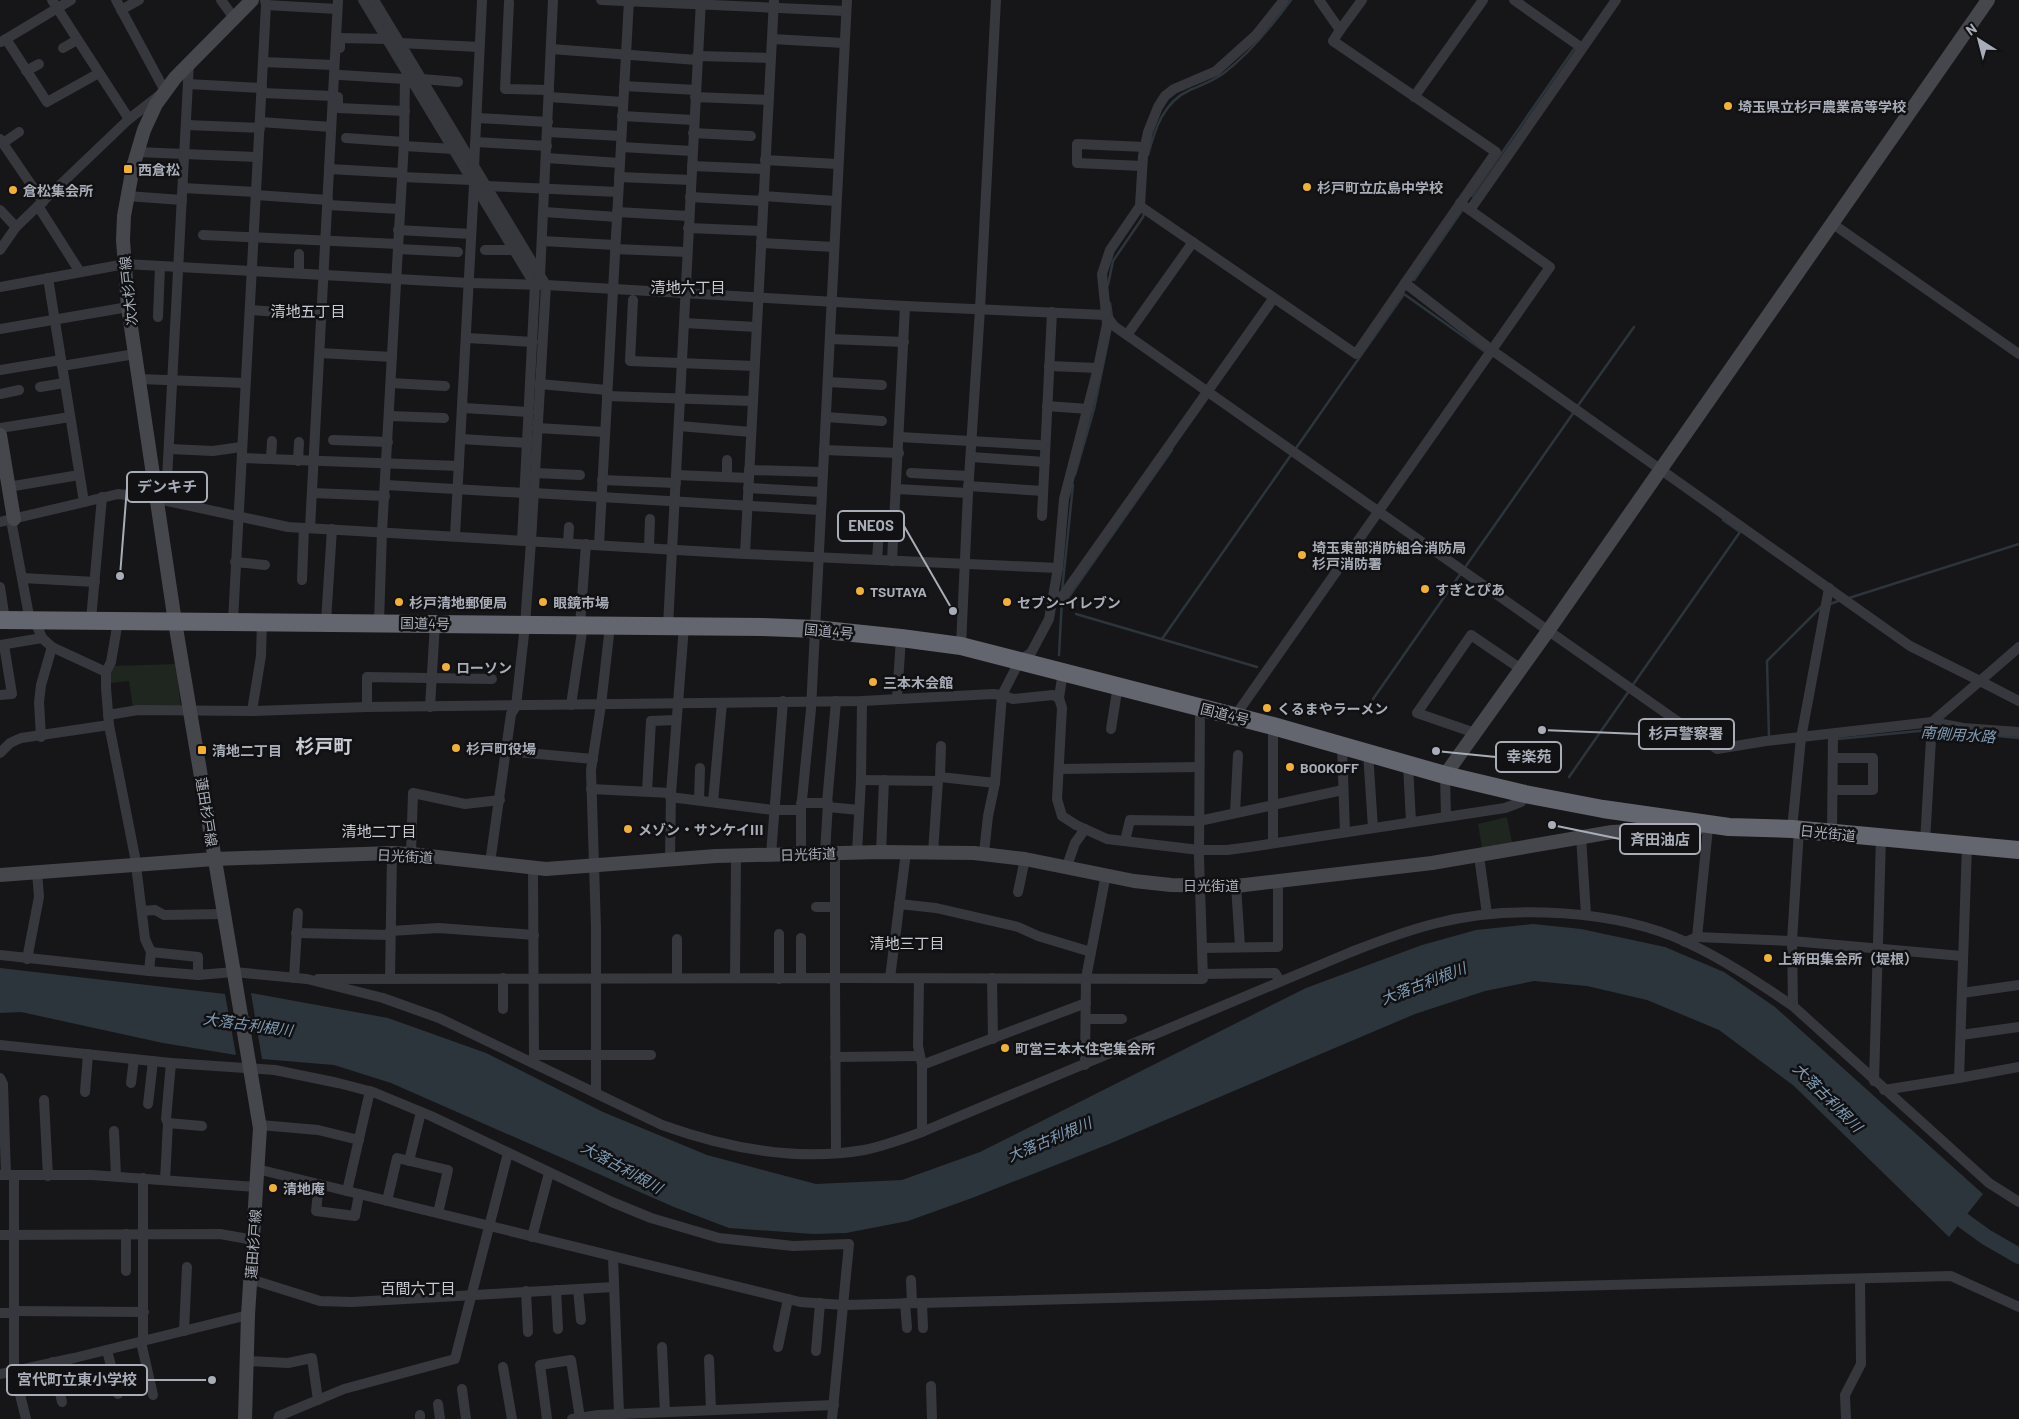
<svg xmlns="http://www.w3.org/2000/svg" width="2019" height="1419" viewBox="0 0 2019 1419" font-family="Barlow,'Noto Sans JP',sans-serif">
<rect width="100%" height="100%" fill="#161618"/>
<g fill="#1e261f">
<polygon points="175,664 181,706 133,708 129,681 110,683 112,666"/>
<polygon points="1507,817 1512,843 1482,848 1478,824"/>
</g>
<g fill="#2c353c">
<polygon points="1533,924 1581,929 1665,947 1724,972 1775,1007 1983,1194 1949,1237 1794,1086 1719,1030 1647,1000 1587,986 1534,981 1485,991 1415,1014 1109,1144 972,1198 908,1221 846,1233 813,1234 729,1228 674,1207 391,1083 334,1065 262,1059 251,993 388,1018 486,1053 603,1112 707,1155 816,1184 902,1180 980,1152 1306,988 1422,945 1476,930"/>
<polygon points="0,968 225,994 236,1055 163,1043 21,1012 0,1013"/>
</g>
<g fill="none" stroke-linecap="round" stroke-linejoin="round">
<g stroke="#2c353c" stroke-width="2.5">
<path d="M1148,155C1155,129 1163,102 1190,90C1202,85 1213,81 1224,73C1250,53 1272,26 1291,0"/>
<polyline points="1472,196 1574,49"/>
<polyline points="1414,280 1463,209"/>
<polyline points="1108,285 1113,261 1143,217 1144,213"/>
<polyline points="1110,303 1112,317"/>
<polyline points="1577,407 1634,327"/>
<polyline points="1294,451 1404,294 1484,351"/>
<polyline points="1075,475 1094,409 1111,327"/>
<polyline points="1466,566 1574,412"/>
<polyline points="1062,591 1073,485"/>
<polyline points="1068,598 1172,450"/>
<polyline points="1849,598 2019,544"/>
<polyline points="1830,604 1841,600"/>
<polyline points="1076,614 1257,667"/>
<polyline points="1162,639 1291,455"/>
<polyline points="1059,655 1062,599"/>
<polyline points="1632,686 1740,532 1723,520"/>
<polyline points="1373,699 1461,573"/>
<polyline points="1934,730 2019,738"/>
<polyline points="1769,738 1767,661 1822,606"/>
<polyline points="1838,739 1929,730"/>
<polyline points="1569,777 1629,691"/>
</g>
<g stroke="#2c353c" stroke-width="16">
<polyline points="208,1020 278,1028"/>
<polyline points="1946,1208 1986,1237 2019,1256"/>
</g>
<g stroke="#37383d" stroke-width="10">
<polyline points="52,0 129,119"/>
<polyline points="221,0 234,18"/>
<polyline points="363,0 535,285 522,540"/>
<polyline points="374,0 546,285 905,306 1106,315 1114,326 1717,749 1766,741 1932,722 1963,728 2019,732"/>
<polyline points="601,0 846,11"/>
<polyline points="1319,0 1340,30 1333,41 1496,152 1405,283"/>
<polyline points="1514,0 1582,48"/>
<polyline points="509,2 505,89 549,90"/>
<polyline points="266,5 337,9"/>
<polyline points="121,10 139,0"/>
<polyline points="1340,30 1362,0"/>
<polyline points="6,39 47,102 99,73"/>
<polyline points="772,39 844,43"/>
<polyline points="1,42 71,0"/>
<polyline points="400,43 479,47"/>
<polyline points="63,48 77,40"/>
<polyline points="340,48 340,38 387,39"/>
<polyline points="551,49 697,60"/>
<polyline points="697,56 771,58"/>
<polyline points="263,62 334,65"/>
<polyline points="26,71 39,64"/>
<polyline points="340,75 405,79"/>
<polyline points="422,79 458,82"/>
<polyline points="188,84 262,88"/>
<polyline points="624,86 696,90"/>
<polyline points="262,93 333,96"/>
<polyline points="338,97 338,108 405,111"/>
<polyline points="549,97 623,102"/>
<polyline points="695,97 768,100"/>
<polyline points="1414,97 1483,0"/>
<polyline points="622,116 694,120"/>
<polyline points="477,118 548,122"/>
<polyline points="260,122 331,127"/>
<polyline points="186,125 260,128"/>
<polyline points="547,132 621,136"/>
<polyline points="693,133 751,136"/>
<polyline points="346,138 404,142"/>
<polyline points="0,139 43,202"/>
<polyline points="476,142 547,146"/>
<polyline points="3,143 19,132"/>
<polyline points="404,146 453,149"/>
<polyline points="621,147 692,151"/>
<polyline points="137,152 258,157"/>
<polyline points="546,158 620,163"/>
<polyline points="765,160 837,164"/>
<polyline points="692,166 765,169"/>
<polyline points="1142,166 1077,163 1077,144 1145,147"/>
<polyline points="474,167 482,0"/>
<polyline points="329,169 402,173"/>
<polyline points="402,177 472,180"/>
<polyline points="619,177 691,180"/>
<polyline points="486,186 618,192"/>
<polyline points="183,188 256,192"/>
<polyline points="256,195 328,200"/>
<polyline points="127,196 182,200"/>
<polyline points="763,196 836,201"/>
<polyline points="690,197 763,201"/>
<polyline points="328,205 399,209"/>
<polyline points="38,206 80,272"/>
<polyline points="1140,206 1356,354 1405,283 1493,351 1910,646 1980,681 2019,647"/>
<polyline points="0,210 16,227"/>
<polyline points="1470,210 1616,0"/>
<polyline points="544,212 617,217"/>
<polyline points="617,212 689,216"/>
<polyline points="1833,224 2019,354"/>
<polyline points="688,228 761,231"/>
<polyline points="398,230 471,234"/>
<polyline points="203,235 398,244"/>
<polyline points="542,241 615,245"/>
<polyline points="761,243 834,247"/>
<polyline points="398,249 458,252"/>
<polyline points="615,249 687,252"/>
<polyline points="0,250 16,227 129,119 165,91 116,0"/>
<polyline points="485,250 514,250"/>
<polyline points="299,273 299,254"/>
<polyline points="540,276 553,0"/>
<polyline points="48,278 84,502"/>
<polyline points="0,287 125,264 469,283 546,285 531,541 525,625 516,706 511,714 490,863"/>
<polyline points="633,300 630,361 754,366"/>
<polyline points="250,310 321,315"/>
<polyline points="158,317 160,266"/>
<polyline points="684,323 756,327"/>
<polyline points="0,329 128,307"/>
<polyline points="1127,335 1193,242"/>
<polyline points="467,338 533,342"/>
<polyline points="830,339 904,342"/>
<polyline points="320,353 392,357"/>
<polyline points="62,366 135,354"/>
<polyline points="1049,366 1098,368"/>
<polyline points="0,370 61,360"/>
<polyline points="139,379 245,383"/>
<polyline points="828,382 882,385"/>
<polyline points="391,383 445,386"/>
<polyline points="539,384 607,390"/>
<polyline points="40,387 64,383"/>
<polyline points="0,394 19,390"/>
<polyline points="607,396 752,401"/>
<polyline points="1047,406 1088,409"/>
<polyline points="463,408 529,412"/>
<polyline points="390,416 444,418"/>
<polyline points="826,417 882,421"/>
<polyline points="679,426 751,432"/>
<polyline points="0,428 70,417"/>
<polyline points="537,428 605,432"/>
<polyline points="900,437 1039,445"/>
<polyline points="461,439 528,443"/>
<polyline points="333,440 388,442"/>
<polyline points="170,449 213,451 241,447"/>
<polyline points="824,450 899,453"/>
<polyline points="971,457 1045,462"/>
<polyline points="242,458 459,466"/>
<polyline points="271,459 272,441"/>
<polyline points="298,461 299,442"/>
<polyline points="749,470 823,472"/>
<polyline points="535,473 580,475"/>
<polyline points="911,473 969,476"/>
<polyline points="676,475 749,478"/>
<polyline points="727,477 727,460"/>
<polyline points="602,480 676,483"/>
<polyline points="386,485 525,493"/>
<polyline points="968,486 1043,491"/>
<polyline points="8,487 79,475"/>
<polyline points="748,488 821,492"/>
<polyline points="897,489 968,493"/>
<polyline points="313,493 385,496"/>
<polyline points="534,493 820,510"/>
<polyline points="188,505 191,480 167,479 189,63"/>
<polyline points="1042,516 1052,312"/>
<polyline points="11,520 30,621"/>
<polyline points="0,522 118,494 158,499 288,527 745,554 1058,568"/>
<polyline points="310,528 338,0"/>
<polyline points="455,536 474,184"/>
<polyline points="568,543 569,527"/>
<polyline points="599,545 629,0"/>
<polyline points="649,547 650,519"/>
<polyline points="745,554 774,0"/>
<polyline points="877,560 879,530"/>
<polyline points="892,561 905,306"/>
<polyline points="235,562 265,565"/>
<polyline points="22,578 95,582"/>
<polyline points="302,580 304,528"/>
<polyline points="0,587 5,620"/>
<polyline points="1054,596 1062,597 1273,299"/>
<polyline points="91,620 102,497"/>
<polyline points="118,621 111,662 106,672 106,688 109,725 135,857 145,939 151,952 149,971"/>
<polyline points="233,621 266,5 265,0"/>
<polyline points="326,621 332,529"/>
<polyline points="379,622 382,532 404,142 405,79 410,77"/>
<polyline points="580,625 586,544"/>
<polyline points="668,626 701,0"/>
<polyline points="42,638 52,647 106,672"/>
<polyline points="0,645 42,638 35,621"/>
<polyline points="961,646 968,493 980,309 996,0"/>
<polyline points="0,695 12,694 4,645"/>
<polyline points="897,698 901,638"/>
<polyline points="1059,698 1063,671"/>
<polyline points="571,705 583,625"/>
<polyline points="367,707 367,677 492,679"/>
<polyline points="430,707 435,623"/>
<polyline points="252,711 261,656 262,620"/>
<polyline points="108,715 138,710 252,711 367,707 862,701 993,694 1002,695 1013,699 1053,695 1059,698 1062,708 1057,799 1062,816 1076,825 1107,839 1199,850 1227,850 1250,847 1446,817 1445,775"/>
<polyline points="1235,716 1550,267 1460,203"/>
<polyline points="1273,726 1273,843"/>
<polyline points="1111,729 1118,685"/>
<polyline points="1475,733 1417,713 1471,635 1521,669"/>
<polyline points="41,737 39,702 41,685 52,647"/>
<polyline points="941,746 940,777 995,783"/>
<polyline points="1342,746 1345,832"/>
<polyline points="506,751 593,759"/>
<polyline points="0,753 10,743 21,738 109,725"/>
<polyline points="1368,753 1373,828"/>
<polyline points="1833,758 1873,758 1873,790 1833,790"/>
<polyline points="1408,765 1411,822"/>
<polyline points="1059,769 1199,767"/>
<polyline points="861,780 938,781 933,852"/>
<polyline points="591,789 671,793"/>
<polyline points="647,791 651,721 676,720"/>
<polyline points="670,797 773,810 801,810"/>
<polyline points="699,800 700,768"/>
<polyline points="713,802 722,703"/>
<polyline points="801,803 828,803 825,853"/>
<polyline points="827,803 836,701"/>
<polyline points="828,807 859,810"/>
<polyline points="1235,813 1238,755"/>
<polyline points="1446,817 1505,808 1521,802 1525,794"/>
<polyline points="1792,829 1801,738 1829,588"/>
<polyline points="1832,834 1833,734"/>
<polyline points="1581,836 1586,915"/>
<polyline points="1125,841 1130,820 1199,821 1343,790"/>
<polyline points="1925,842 1932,722 1980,681 2019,701"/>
<polyline points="1967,845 1959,1078 2019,1067"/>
<polyline points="857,852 861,780 862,701"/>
<polyline points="881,852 884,780"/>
<polyline points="835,853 835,978 1203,979 1199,857 1200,707"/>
<polyline points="984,853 988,816 995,783 1002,695 1020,660 1031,653 1049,619 1058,568 1064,499 1098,368 1107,324 1102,274 1110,250 1140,206 1143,156 1148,132 1158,107 1165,96 1174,89 1216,71 1256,35 1284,0"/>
<polyline points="411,854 413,793 465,804 500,800"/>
<polyline points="801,854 801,810 811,709 847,0"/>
<polyline points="771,855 783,701"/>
<polyline points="1479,856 1487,914"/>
<polyline points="670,859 671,793 684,626"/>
<polyline points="1067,866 1075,843 1085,829"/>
<polyline points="533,867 534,1063"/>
<polyline points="1236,886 1240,946"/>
<polyline points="1018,892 1025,859"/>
<polyline points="899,904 936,908 1018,927 1038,936 1091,952"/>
<polyline points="816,907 835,907"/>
<polyline points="142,911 155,910 164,915 223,914"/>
<polyline points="390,931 439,928 534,935"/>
<polyline points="296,933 390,935"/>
<polyline points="779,934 779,979"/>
<polyline points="1697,937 1708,828"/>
<polyline points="801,938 801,978"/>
<polyline points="677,939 677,978"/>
<polyline points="1685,942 1697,937 1792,941 1962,956"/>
<polyline points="1203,948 1278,947 1278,882"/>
<polyline points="151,952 198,957 198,975"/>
<path d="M0,955L149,971L198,975L234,972L307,979L383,998L439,1018L662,1125C726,1148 795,1162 864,1150C884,1146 903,1139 922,1132"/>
<polyline points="27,959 39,897 37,872"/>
<polyline points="1203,974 1275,973 1280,981"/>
<polyline points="294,978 298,913"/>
<polyline points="390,978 392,853"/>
<polyline points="503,978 503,1009"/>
<polyline points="735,978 736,856"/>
<polyline points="890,978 906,852"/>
<polyline points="992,978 993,1039"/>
<polyline points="318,979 835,978 836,1153"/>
<path d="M919,979L918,1046L922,1065V1132L1351,952C1379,941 1408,930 1437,923C1510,904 1618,910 1686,942C1723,959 1759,983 1793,1006L1989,1183L2019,1202"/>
<polyline points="1962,993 2019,985"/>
<polyline points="1793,1006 1792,941 1799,830"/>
<polyline points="1086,1019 1122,1019"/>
<polyline points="1961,1035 2019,1027"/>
<polyline points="0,1045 171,1063 275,1070 338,1083 373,1092 431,1116 612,1202 651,1218 719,1238 793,1246 849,1244 832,1419"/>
<polyline points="534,1055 651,1055"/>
<polyline points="835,1057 920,1056"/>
<polyline points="922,1065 1086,1003"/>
<polyline points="1085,1065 1086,978 1106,874"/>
<polyline points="0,1078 3,1084 6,1175"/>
<polyline points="1874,1081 1881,837"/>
<polyline points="131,1083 134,1059"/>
<polyline points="1884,1090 1959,1078"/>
<polyline points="85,1092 88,1054"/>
<polyline points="596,1092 596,928 591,770 601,705 610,626"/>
<polyline points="44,1100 48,1176"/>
<polyline points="148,1104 153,1061"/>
<polyline points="168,1123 166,1119 171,1063"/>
<polyline points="260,1125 318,1130 359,1140"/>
<polyline points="114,1131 116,1176"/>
<polyline points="409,1161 421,1112"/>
<polyline points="257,1169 800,1302 844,1305 1951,1276 2019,1307"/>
<polyline points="0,1175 92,1175 256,1187"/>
<polyline points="14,1175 14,1370 26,1419"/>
<polyline points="143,1178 143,1341"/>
<polyline points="165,1180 168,1123 202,1126"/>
<polyline points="319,1184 316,1211 355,1216 359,1194"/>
<polyline points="347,1191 370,1091"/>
<polyline points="387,1201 397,1158 448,1170 438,1213"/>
<polyline points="0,1235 220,1234 254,1240"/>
<polyline points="532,1237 549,1173"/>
<polyline points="613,1257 619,1414"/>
<polyline points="126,1271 126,1234"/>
<polyline points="250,1279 320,1301 352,1302 614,1287"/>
<polyline points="911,1280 912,1303"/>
<polyline points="578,1289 581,1320"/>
<polyline points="556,1290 558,1329"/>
<polyline points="526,1291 528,1332"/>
<polyline points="905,1303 907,1328"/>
<polyline points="922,1303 923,1328"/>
<polyline points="14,1311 144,1312"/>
<polyline points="0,1313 14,1313"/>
<polyline points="184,1331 187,1267"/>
<polyline points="141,1342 153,1395"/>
<polyline points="662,1347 665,1412"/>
<polyline points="778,1347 788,1299"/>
<polyline points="107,1350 118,1394"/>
<polyline points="816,1351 820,1303"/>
<polyline points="709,1359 711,1410"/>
<polyline points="247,1361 288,1363 312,1358 318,1400"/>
<polyline points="53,1362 62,1402"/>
<polyline points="503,1367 512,1419"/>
<polyline points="0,1374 74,1358 248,1315"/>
<polyline points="931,1386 932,1419"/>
<polyline points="462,1389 466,1419"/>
<polyline points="438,1404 440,1419"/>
<polyline points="420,1415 420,1419"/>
<polyline points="278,1419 280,1418 279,1416 344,1389 455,1359 508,1153"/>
<polyline points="547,1419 540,1365 571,1360 580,1418"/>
<polyline points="572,1419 598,1415 834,1405"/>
<polyline points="1846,1419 1845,1395 1861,1364 1860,1279"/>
</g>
<g stroke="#45474d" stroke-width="14">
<polyline points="0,435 14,519"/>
<polyline points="1445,775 1548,631 1988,0"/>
<polyline points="0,875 214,859 392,853 411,854 546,869 716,856 881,852 974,853 1025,859 1134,881 1171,885 1236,886 1432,863 1612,832 1698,828"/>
<polyline points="245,1419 248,1315 260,1128 175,622 128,307 123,240 124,216 133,167 144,130 156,104 175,78 252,0"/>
</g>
<path stroke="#63666e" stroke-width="18" d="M0,620C254,621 508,623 763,627L815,629L901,638L961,646L1273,726L1445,775L1525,794L1603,809L1729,827L1792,829L2019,850"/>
</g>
<g fill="#f2b134" stroke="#111113" stroke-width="2">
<circle cx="1728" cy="106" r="5"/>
<rect x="123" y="164" width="10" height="10" rx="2.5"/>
<circle cx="1307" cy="187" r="5"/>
<circle cx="13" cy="190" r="5"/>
<circle cx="1302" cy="555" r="5"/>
<circle cx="1425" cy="589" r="5"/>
<circle cx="860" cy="591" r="5"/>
<circle cx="399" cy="602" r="5"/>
<circle cx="543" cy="602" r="5"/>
<circle cx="1007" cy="602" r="5"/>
<circle cx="446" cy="667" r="5"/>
<circle cx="873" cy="682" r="5"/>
<circle cx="1267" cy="708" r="5"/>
<circle cx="456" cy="748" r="5"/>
<rect x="197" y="745" width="10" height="10" rx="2.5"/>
<circle cx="1290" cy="767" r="5"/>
<circle cx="628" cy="829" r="5"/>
<circle cx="1768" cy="958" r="5"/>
<circle cx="1005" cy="1048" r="5"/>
<circle cx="273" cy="1188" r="5"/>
</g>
<g text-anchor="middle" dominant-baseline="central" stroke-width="5" stroke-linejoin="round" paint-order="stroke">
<g font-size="14" font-weight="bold" fill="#a8adb8" stroke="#111113" text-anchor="start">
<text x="1738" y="106">埼玉県立杉戸農業高等学校</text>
<text x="138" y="169">西倉松</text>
<text x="1317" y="187">杉戸町立広島中学校</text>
<text x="23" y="190">倉松集会所</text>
<text x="1312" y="547">埼玉東部消防組合消防局<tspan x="1312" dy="16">杉戸消防署</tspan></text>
<text x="1435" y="589">すぎとぴあ</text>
<text x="870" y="591">TSUTAYA</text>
<text x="409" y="602">杉戸清地郵便局</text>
<text x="553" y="602">眼鏡市場</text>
<text x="1017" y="602">セブン-イレブン</text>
<text x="456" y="667">ローソン</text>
<text x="883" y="682">三本木会館</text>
<text x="1277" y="708">くるまやラーメン</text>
<text x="466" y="748">杉戸町役場</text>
<text x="212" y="750">清地二丁目</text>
<text x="1300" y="767">BOOKOFF</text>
<text x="638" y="829">メゾン・サンケイⅢ</text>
<text x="1778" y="958">上新田集会所（堤根）</text>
<text x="1015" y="1048">町営三本木住宅集会所</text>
<text x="283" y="1188">清地庵</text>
</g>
<g font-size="14" fill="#a8adb8" stroke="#111113">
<text transform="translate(128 291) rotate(-96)">次木杉戸線</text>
<text transform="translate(425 623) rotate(1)">国道4号</text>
<text transform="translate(829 631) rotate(5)">国道4号</text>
<text transform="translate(1225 714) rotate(14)">国道4号</text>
<text transform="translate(207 812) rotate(81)">蓮田杉戸線</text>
<text transform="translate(1828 833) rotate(6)">日光街道</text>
<text transform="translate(808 854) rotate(-2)">日光街道</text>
<text transform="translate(405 856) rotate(3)">日光街道</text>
<text x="1211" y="885">日光街道</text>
<text transform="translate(253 1244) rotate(-86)">蓮田杉戸線</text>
</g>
<g font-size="15" fill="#c9ccd4" stroke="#111113">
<text x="688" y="287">清地六丁目</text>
<text x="308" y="311">清地五丁目</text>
<text x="379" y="831">清地二丁目</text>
<text x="907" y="943">清地三丁目</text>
<text x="418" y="1288">百間六丁目</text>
</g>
<g font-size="15" font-style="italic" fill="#7f9bb3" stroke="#111113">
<text transform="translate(1958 734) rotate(4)">南側用水路</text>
<text transform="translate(1423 983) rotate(-21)">大落古利根川</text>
<text transform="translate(248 1024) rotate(8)">大落古利根川</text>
<text transform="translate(1828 1097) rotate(45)">大落古利根川</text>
<text transform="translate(1049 1139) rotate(-23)">大落古利根川</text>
<text transform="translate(622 1167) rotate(29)">大落古利根川</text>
</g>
<g font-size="19" font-weight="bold" fill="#c9ccd4" stroke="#111113">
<text x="324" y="745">杉戸町</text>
</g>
</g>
<path fill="none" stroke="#a8adb8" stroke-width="2" d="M120 576L127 487M953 611L904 526M1542 730L1639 734M1436 751L1496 757M1552 825L1620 839M212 1380L147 1380"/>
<g fill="#a8adb8" stroke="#111113" stroke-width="2">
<circle cx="120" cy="576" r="5"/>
<circle cx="953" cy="611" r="5"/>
<circle cx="1542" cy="730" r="5"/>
<circle cx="1436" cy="751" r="5"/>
<circle cx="1552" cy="825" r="5"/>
<circle cx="212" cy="1380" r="5"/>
</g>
<g fill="#111113" stroke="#a8adb8" stroke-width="2">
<rect x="127" y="472" width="80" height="30" rx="5"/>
<rect x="838" y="511" width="66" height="30" rx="5"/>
<rect x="1639" y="719" width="95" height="30" rx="5"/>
<rect x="1496" y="742" width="65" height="30" rx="5"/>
<rect x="1620" y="824" width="80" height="30" rx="5"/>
<rect x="7" y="1365" width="140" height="30" rx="5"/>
</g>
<g font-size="15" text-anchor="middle" font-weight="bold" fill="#a8adb8">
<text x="167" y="492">デンキチ</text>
<text x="871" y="531">ENEOS</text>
<text x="1686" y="739">杉戸警察署</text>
<text x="1529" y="762">幸楽苑</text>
<text x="1660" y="845">斉田油店</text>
<text x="77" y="1385">宮代町立東小学校</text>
</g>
<g transform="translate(1979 40) rotate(324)" stroke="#111113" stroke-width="4" paint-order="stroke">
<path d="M0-4L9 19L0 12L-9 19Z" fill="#a8adb8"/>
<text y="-8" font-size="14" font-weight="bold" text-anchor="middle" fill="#a8adb8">N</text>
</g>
</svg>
